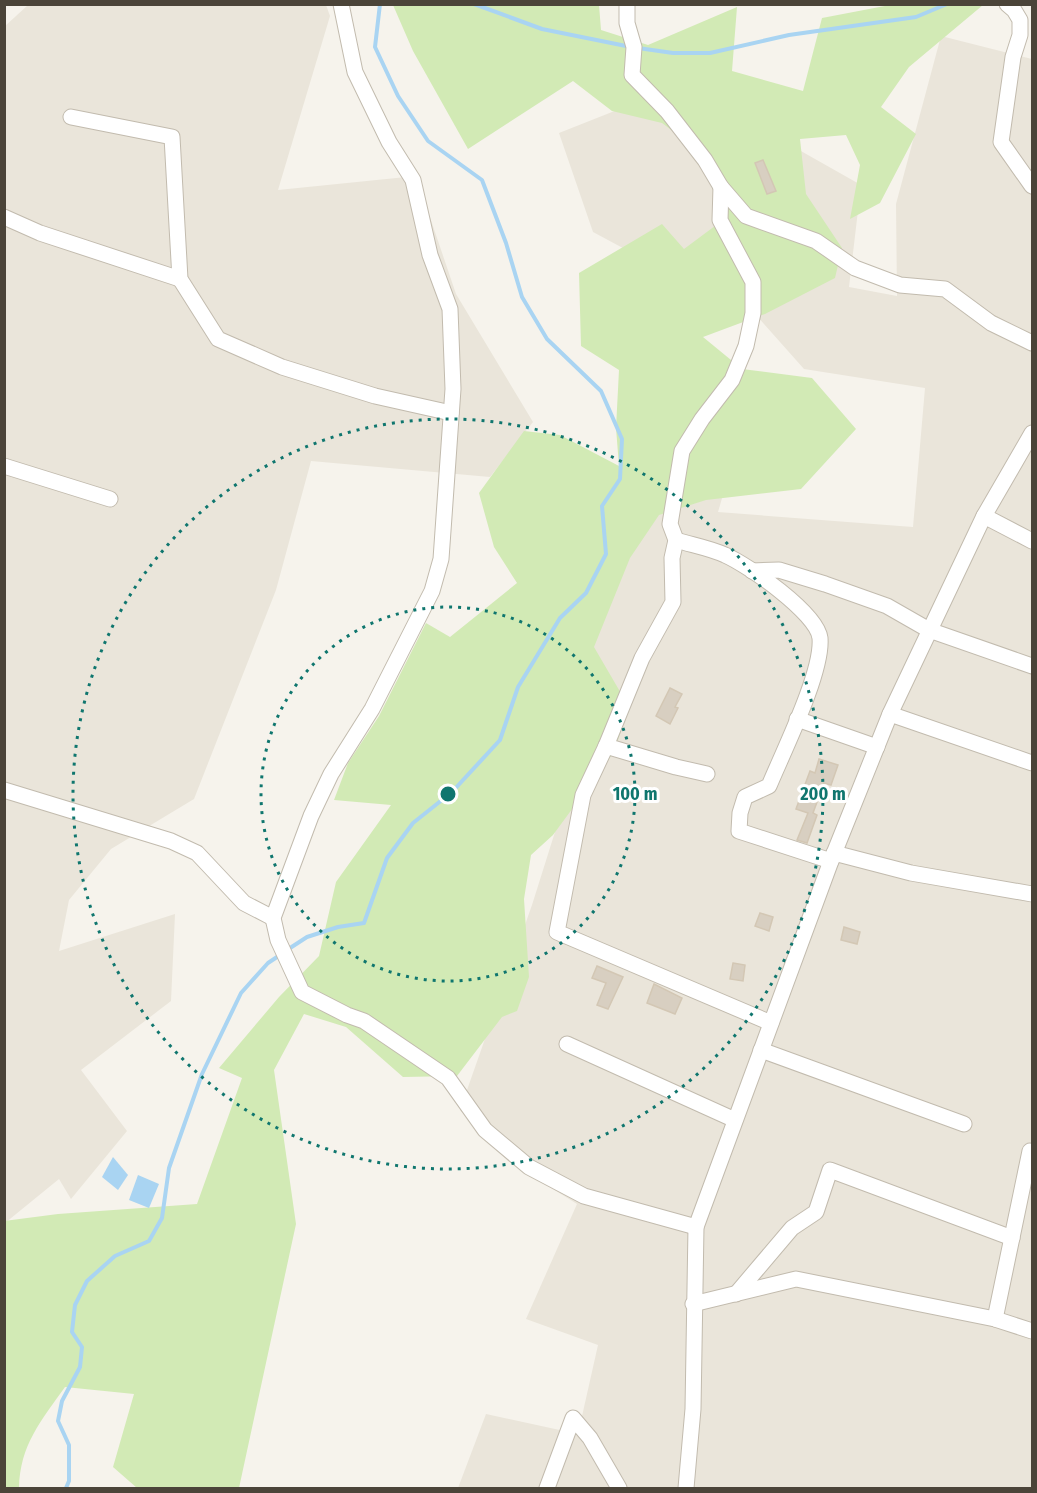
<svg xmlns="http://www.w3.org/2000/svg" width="1037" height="1493" viewBox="0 0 1037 1493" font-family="'Fira Sans Condensed',sans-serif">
<rect width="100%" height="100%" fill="#f6f3ec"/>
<g fill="#eae5da">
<polygon points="28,5 326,5 330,16 278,190 416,176 456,294 533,422 490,477 311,461 276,590 194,799 111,849 69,900 59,951 175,914 171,1001 81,1070 127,1131 71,1199 59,1179 5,1223 4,27"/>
<polygon points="941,36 1032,59 1032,1488 458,1488 486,1414 578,1434 598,1345 526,1319 577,1204 508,1161 460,1110 532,905 577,762 584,641 637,532 751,399 718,512 913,527 925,388 804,369 741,298 649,262 593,232 559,133 660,93 755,125 861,185 849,287 897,296 896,204"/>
</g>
<path fill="#d2eab5" d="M393,5H599L601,30L648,45L737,7L732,71L803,91L822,18L890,5H983L909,67L881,107L916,134L880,203L850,219L860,165L846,135L800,139L806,194L842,248L835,278L765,314L703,337L742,369L812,378L856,429L801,489L706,500L659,515L630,558L594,647L629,707L614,752L553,835L531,855L524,899L529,977L517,1011L502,1017L457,1076L403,1077L346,1027L304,1014L274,1070L296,1224L239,1488H137L113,1467L134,1394L65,1387C41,1421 20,1445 19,1488H5L4,1221L58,1214L197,1204L242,1078L219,1068L279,997L319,956L336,882L391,805L334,800L348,763L379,716L426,623L450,637L517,583L494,547L479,493L524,431L560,435L619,466L616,428L619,370L581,346L579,273L662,224L684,249L727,217L714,162L662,123L612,111L573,81L468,149L413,51Z"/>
<g fill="#a9d4f2">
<polygon points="113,1157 128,1175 118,1190 102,1177"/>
<polygon points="138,1175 159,1184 149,1208 129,1200"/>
</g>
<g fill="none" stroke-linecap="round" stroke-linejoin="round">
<g stroke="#a9d4f2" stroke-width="4">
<polyline points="474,4 542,29 631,47"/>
<polyline points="638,48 673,53 710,53 789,35 916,17 947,4"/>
<polyline points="287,950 307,937 338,927 364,923 387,858 413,823 452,792 500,740 518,687 560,618 586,593 606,554 602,506 620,479 622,439 601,391 547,339 522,297 506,243 482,180 428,141 398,96 375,47 380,4"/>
<polyline points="66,1488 69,1481 69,1445 58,1421 62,1401 80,1367 82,1347 72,1332 75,1305 87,1281 115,1256 149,1241 162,1218 169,1168 202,1074 241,993 268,963 280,955"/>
</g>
</g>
<g fill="#d8cfc1" stroke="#d3c7b4" stroke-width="1.5">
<polygon points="763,160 776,191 767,194 755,163"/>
<polygon points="670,688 682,694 675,707 678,708 670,724 656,716"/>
<polygon points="819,759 838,765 831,785 824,783 813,813 817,815 807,843 797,840 808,813 796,809 810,771 815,773"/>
<polygon points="760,913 773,917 769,931 755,926"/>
<polygon points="844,927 860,932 857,944 841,940"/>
<polygon points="733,963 745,965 743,981 730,979"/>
<polygon points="597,966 623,977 608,1009 597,1005 606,983 592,978"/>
<polygon points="654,984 682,998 675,1014 647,1003"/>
</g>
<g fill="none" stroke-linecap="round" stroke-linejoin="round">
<defs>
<g id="minor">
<polyline points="341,4 355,72 389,142 413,180 430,255 450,309 453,389 441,559 432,591 372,709 331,774 311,816 273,918 278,940 302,992 347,1015 364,1021 448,1078 485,1130 529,1167 584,1196 696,1227"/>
<polyline points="627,4 627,23 634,47 632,75 667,111 705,160 721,187 746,216 816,241 855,268 900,285 945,289 991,323 1032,343"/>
<polyline points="1007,4 1014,10 1020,20 1020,35 1013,57 1001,142 1032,186"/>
<polyline points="71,117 172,137 180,279 218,339 282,367 375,396 451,413"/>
<polyline points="721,187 720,220 753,282 753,313 746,346 732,380 702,419 682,451 670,524 676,540 672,558 673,602 642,658 606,746 583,795 557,932 771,1023"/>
<polyline points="4,217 40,233 180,279"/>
<polyline points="4,466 110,499"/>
<polyline points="984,516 1032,541"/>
<path d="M676,540C692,545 710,548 725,555C748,565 817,613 820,638C823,672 783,752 769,786L745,797L740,813L739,831L831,861"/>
<polyline points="752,571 779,570 825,584 887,606 929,630 1032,666"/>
<polyline points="890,714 1032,763"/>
<polyline points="797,719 877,747"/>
<polyline points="606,746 676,767 707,774"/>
<polyline points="4,790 171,841 197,853 244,903 273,918"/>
<polyline points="834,853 911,873 1032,894"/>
<polyline points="567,1044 735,1120"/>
<polyline points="761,1050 964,1124"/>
<polyline points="736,1294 792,1228 816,1212 830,1170 1012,1238"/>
<polyline points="693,1304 796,1279 995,1319 1032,1331"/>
<polyline points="995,1319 1030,1151"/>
<polyline points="547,1488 573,1418 590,1438 619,1488"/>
<polyline points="686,1488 693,1409 696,1227 831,861 890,714 984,516 1032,433"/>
</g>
</defs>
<use href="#minor" stroke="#c2bbae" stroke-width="17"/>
<use href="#minor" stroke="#fff" stroke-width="15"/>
</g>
<g fill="none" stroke="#0f766e" stroke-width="3" stroke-dasharray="3 6">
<circle cx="448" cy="794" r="187"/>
<circle cx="448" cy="794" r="375"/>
</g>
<circle cx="448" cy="794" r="9" fill="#0f766e" stroke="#fff" stroke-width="3"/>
<g font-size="18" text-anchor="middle" font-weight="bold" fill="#0f766e" stroke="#fff" stroke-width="6" stroke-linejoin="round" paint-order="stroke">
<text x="635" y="800">100 m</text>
<text x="823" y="800">200 m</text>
</g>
<rect width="1037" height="1493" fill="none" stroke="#4b4439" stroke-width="12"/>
</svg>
